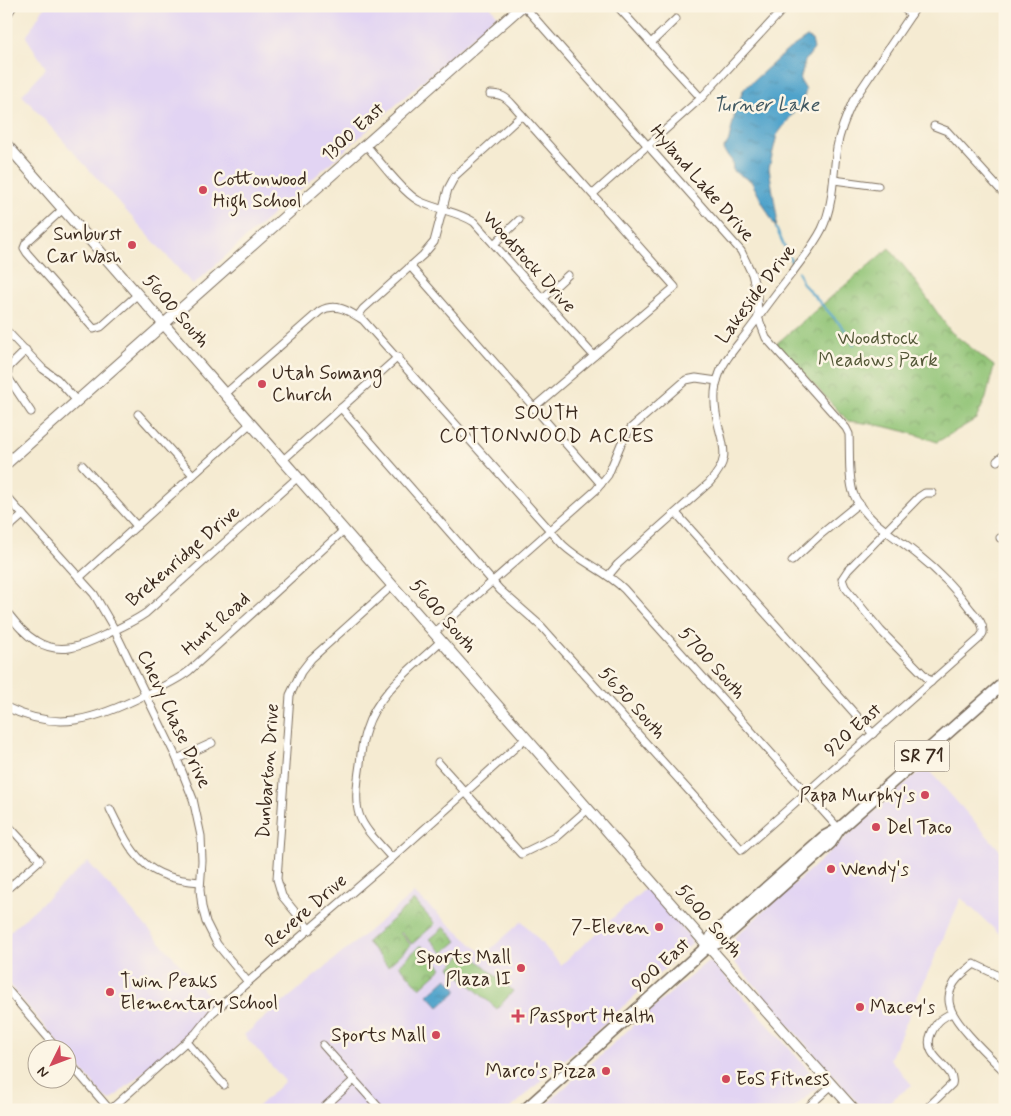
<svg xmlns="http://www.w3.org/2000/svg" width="1011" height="1116" viewBox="0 0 1011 1116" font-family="Mynerve,sans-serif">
<defs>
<pattern id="park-crowns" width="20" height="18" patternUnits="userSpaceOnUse" patternTransform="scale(1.25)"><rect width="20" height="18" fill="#8fc375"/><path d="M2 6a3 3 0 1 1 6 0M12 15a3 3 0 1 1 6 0" fill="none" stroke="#769f5f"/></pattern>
<pattern id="water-ripples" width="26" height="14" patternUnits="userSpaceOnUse" patternTransform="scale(1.25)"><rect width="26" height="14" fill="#50a3cb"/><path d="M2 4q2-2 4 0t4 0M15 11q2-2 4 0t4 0" fill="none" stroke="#4485a4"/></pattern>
</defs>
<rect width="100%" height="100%" fill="#fcf5e5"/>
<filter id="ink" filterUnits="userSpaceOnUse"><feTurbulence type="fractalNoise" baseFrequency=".02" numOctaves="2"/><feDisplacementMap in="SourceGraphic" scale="10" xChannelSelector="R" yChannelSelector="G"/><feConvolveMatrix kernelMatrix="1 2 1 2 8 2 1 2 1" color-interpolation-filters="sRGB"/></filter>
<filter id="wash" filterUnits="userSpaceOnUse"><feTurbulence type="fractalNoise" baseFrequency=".0096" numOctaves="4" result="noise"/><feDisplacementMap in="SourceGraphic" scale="20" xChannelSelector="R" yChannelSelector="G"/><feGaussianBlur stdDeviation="1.12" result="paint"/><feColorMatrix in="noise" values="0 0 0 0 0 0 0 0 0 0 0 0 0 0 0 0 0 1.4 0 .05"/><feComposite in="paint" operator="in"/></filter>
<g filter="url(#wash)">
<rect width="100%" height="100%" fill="#f5ebd2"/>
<g fill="#e2d4f3">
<polygon points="45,6 490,6 497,15 193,285 22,95 46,68 26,37"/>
<polygon points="925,766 1005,856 1005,939 961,898 890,1059 912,1085 878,1110 864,1110 766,1000 763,994 725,952 724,947"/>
<polygon points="88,862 215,1003 192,1030 111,1100 104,1097 68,1053 68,1048 63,1048 6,981 6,935"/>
<polygon points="647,887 690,937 692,944 509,1110 254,1110 285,1081 244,1035 414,893 484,955 522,921 561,965"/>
<polygon points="708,961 715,965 821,1084 792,1110 540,1110 638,1021"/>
</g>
<polygon fill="#8fc375" stroke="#65764a" points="466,950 513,991 497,1009 450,967"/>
<g fill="url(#park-crowns)" stroke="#65764a">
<path d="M889,248L910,274L951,332L994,366L986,398L976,419L937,442C908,431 879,424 848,421L776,344Z"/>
<polygon points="414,900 435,924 412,944 401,932 400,933 411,945 388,966 367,942"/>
<polygon points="444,927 457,941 443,953 430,939"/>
<polygon points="421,945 442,968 420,988 399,965"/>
</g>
<g fill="url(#water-ripples)" stroke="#466674">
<polygon points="807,37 812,40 814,49 805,61 800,80 806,90 803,100 777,135 769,168 777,217 776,228 751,181 733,171 732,161 723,150 729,140 735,113 743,90 789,49"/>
<polygon points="447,978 458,990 439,1007 428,995"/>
</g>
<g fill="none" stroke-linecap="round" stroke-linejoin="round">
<g stroke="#50a3cb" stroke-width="2">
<polyline points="776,228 792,263"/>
<polyline points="798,271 803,284 848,333 854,345"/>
</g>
</g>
</g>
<g filter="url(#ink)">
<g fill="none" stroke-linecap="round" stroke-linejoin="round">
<defs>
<g id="minor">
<polyline points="617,6 701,98"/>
<polyline points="901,6 911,15"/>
<polyline points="6,17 13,6"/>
<polyline points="651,43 676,19"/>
<path d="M490,94C501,94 506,97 513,105L675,287L533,408"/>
<polyline points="934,126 947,131 1005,195"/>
<path d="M366,145C378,159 404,194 419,201C437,210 457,211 474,222L594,356"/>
<polyline points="834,180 878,186"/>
<polyline points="593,194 701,98 786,6"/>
<polyline points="63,209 26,243 24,248 27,253 94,329 101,327 138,294"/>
<polyline points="494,244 519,220"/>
<polyline points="410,266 601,484"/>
<polyline points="542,299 568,275"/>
<polyline points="358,316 363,309 423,255 434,242 448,189 455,176 522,115"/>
<polyline points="6,330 43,369 57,379 77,401"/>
<polyline points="26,350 9,367 7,376 31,412"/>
<path d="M225,394L320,311C336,302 349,311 363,320L563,545C582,563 606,571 624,589L839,829"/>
<path d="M341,408L500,590L542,627L742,850L979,639L983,633C984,623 977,617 971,610C956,589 938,571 918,555C897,537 866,522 854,495C848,480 850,452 849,434L846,428L766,338L758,317L757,295L752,274L741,251L524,6"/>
<polyline points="138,414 193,475"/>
<polyline points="283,460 398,357"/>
<polyline points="997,461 1005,454"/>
<polyline points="82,465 137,526"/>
<polyline points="6,496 94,594 112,625 177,759 193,799 201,836 202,861 200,890 202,907 206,922 217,944 248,982"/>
<polyline points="676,513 873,734"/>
<polyline points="6,530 23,515"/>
<polyline points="1000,538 1005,536"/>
<polyline points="792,561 820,535 859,503"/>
<path d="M608,576L618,564L709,483C735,455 720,443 716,413C714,400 714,387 719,375C724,360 736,347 746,334C761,314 776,293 792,273C802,259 814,245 822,229C834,204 833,174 837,147C840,131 846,116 853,101L917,6"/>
<polyline points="79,578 251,423"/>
<path d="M6,611C15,622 24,634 36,641C60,656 82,646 105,635C119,628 133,622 146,613L298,477"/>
<polyline points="434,633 596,490 608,475 621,444 631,428 686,380 696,378 717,381"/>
<polyline points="931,682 881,631 845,587 842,579 848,570 919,497 925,493 932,493"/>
<path d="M6,707C58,733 96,719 145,695C160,688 176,681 189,671L344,530"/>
<polyline points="177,759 212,743"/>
<polyline points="438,762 521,854 556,837 588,809"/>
<path d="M110,809C133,856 144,878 200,882"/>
<polyline points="6,823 40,860 6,890"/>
<path d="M392,858C357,820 352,817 360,764C361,752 362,741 366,730C378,691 413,668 441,641"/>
<polyline points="310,930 282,896 277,879 290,695 301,672 311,659 393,585"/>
<path d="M1005,983L995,974L974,964C966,971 956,977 952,987C949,992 948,1000 950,1006C954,1024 991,1058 1005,1072"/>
<polyline points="6,988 57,1048"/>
<polyline points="187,1042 224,1085"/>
<polyline points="323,1045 381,1110"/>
<polyline points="68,1061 110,1110"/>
<polyline points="110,1110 196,1033 212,1013 392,858 526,738"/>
<polyline points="321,1110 354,1080"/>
<polyline points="805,1110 832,1085"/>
<path d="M925,1110L952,1084C957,1067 921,1058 931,1034C936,1022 941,1018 952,1013"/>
</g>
<g id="secondary">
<polyline points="6,144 708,946 854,1110"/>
<polyline points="6,464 522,6"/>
</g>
<g id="primary">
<polyline points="708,946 719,942 830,843 839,829 1005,682"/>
<polyline points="525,1110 708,946 712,936 824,837 839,829"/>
</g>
</defs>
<use href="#minor" stroke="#7c6e5d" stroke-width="9"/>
<use href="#secondary" stroke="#7c6e5d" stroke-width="12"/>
<use href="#primary" stroke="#7c6e5d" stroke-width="14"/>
<use href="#minor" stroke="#fff" stroke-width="7"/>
<use href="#secondary" stroke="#fff" stroke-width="10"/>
<use href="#primary" stroke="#fff" stroke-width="11"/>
</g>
</g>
<g fill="#d1495b" stroke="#fcf5e5" stroke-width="2">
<circle cx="203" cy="190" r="5"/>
<circle cx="132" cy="245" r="5"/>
<circle cx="262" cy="384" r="5"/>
<circle cx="925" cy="795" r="5"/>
<circle cx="876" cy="827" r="5"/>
<circle cx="831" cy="869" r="5"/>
<circle cx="659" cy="927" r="5"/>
<circle cx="521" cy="968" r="5"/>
<circle cx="110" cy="992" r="5"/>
<circle cx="860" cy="1007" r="5"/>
<path d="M515.5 1008.5h5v5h5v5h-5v5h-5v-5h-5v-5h5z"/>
<circle cx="436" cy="1035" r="5"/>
<circle cx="606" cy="1071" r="5"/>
<circle cx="726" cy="1079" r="5"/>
</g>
<g text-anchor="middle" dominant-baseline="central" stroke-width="5" stroke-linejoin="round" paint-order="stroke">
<rect fill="#fcf5e5" stroke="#75675a" stroke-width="1" x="894.5" y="740.5" width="55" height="31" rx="4"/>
<g font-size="18" font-weight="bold" fill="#3b2a1e">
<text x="922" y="756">SR 71</text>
</g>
<g font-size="19" fill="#3b2a1e" stroke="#fcf5e5">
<text transform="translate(353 132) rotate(-42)">1300 East</text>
<text transform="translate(702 183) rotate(49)">Hyland Lake Drive</text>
<text transform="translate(529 262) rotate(48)">Woodstock Drive</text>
<text transform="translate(756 294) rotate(-53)">Lakeside Drive</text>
<text transform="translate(176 311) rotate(49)">5600 South</text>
<text transform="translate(183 556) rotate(-41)">Brekenridge Drive</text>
<text transform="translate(443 616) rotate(49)">5600 South</text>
<text transform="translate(216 624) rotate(-42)">Hunt Road</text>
<text transform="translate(712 663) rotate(48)">5700 South</text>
<text transform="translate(632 703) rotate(48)">5650 South</text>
<text transform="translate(174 719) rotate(65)">Chevy Chase Drive</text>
<text transform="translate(853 730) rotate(-42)">920 East</text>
<text transform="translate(268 771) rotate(-86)">Dunbarton Drive</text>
<text transform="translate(306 911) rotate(-41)">Revere Drive</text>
<text transform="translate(709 921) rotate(49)">5600 South</text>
<text transform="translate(661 965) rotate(-42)">900 East</text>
</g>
<g font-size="19" fill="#3b2a1e" stroke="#fcf5e5" text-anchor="start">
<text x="213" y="179">Cottonwood<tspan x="213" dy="22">High School</tspan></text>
<text x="122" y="234" text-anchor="end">Sunburst<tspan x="122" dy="22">Car Wash</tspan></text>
<text x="272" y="373">Utah Somang<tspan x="272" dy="22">Church</tspan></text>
<text x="915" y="795" text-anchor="end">Papa Murphy's</text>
<text x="886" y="827">Del Taco</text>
<text x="841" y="869">Wendy's</text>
<text x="649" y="927" text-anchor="end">7-Eleven</text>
<text x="511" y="957" text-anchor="end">Sports Mall<tspan x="511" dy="22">Plaza II</tspan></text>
<text x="120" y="981">Twin Peaks<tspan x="120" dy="22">Elementary School</tspan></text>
<text x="870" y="1007">Macey's</text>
<text x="529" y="1016">Passport Health</text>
<text x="426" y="1035" text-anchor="end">Sports Mall</text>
<text x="596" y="1071" text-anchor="end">Marco's Pizza</text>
<text x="736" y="1079">EoS Fitness</text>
</g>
<g font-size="19" fill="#545838" stroke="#fcf5e5">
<text x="878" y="338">Woodstock<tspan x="878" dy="22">Meadows Park</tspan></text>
</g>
<g font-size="20" font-style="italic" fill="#435a63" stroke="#fcf5e5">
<text x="766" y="105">Turner Lake</text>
</g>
<g font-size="20" letter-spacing="1" fill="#3b2a1e" stroke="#fcf5e5">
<text x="547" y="413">SOUTH<tspan x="547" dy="23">COTTONWOOD ACRES</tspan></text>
</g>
</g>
<rect width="1011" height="1116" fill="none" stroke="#fcf5e5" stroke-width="25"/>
<g transform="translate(52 1064) rotate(228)"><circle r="24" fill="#fcf5e5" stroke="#afa495"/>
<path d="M0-4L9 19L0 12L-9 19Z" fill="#d1495b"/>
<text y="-8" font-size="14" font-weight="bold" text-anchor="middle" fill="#3b2a1e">N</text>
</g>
</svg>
